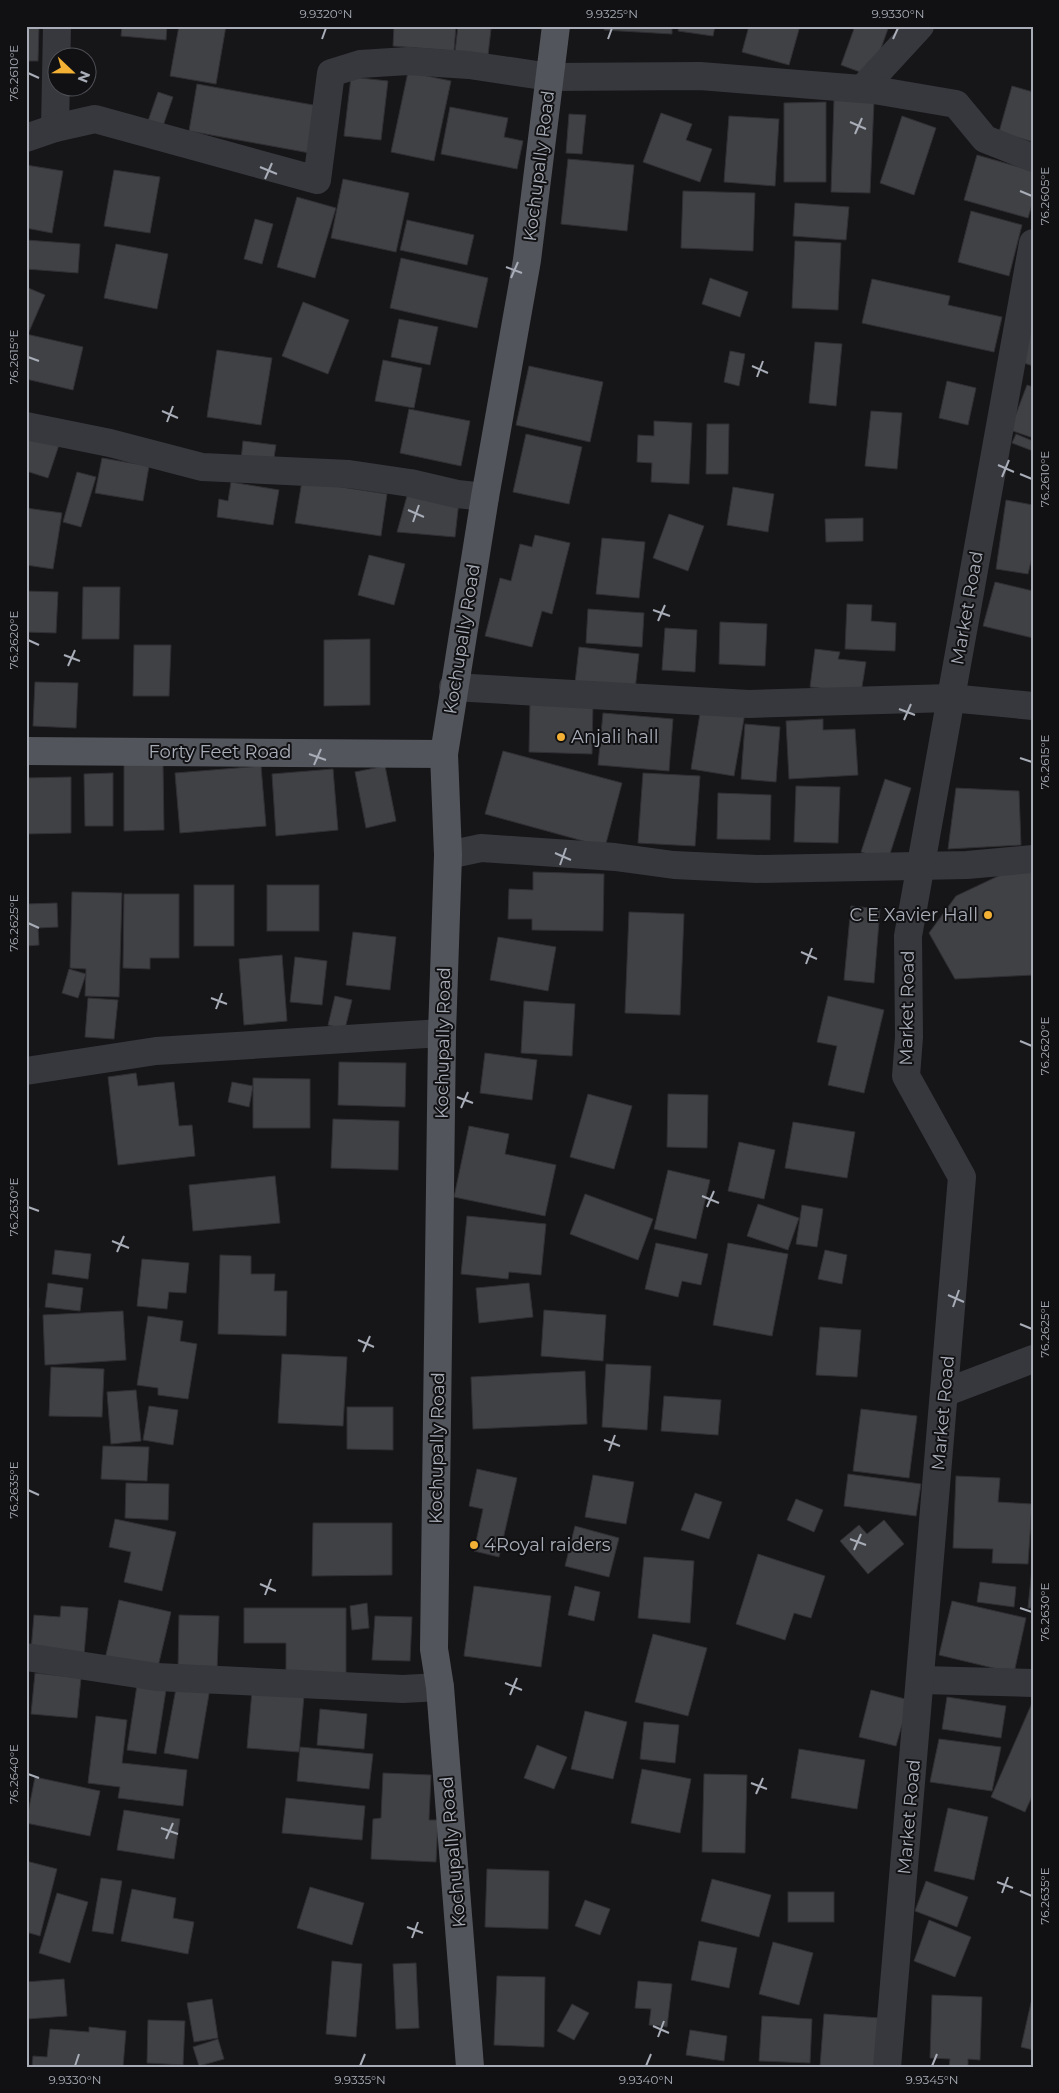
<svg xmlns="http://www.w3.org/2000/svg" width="1059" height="2093" viewBox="0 0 1059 2093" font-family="Montserrat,sans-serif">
<rect width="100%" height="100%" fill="#161618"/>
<g fill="#404145" stroke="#303034">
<polygon points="26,26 39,26 38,61 26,61"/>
<polygon points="122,26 167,26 166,40 121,36"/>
<polygon points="179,26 226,26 216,84 170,76"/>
<polygon points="394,26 456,26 454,51 393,46"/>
<polygon points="458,26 491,29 488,55 455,52"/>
<polygon points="605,26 672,26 672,34 604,30"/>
<polygon points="679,26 715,26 713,36 678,31"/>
<polygon points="749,26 800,26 789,65 742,52"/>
<polygon points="855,26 889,26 871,76 841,65"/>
<polygon points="408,72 451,81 434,161 391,152"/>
<polygon points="351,77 388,81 381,140 344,136"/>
<polygon points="197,84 324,107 315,154 189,131"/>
<polygon points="1012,86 1033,92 1033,142 999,132"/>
<polygon points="158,92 173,97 163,126 148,121"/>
<polygon points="834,100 874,102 870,193 831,192"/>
<polygon points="826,102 826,182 784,182 784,103"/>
<polygon points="450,107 508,118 504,137 523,141 517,169 441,154"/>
<polygon points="661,113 692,124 686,140 712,149 700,182 643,162"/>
<polygon points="569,114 586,115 582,154 566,153"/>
<polygon points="729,116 779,119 775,186 724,182"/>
<polygon points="902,116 936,128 914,195 880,183"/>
<polygon points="977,155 1033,171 1033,201 1028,218 964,200"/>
<polygon points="568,159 634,165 627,231 561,224"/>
<polygon points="26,165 63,171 52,233 26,228"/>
<polygon points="114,170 160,177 150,233 104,226"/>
<polygon points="343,179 409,193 396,252 331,238"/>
<polygon points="683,191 755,193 753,251 681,248"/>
<polygon points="297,197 336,208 315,278 277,267"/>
<polygon points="795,203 849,207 846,240 793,236"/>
<polygon points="971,211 1022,225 1009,276 958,262"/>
<polygon points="255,219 273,224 262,264 244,259"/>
<polygon points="407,220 474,235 467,265 400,250"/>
<polygon points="26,240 80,244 78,273 26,269"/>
<polygon points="795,241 841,243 838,310 792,308"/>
<polygon points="116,244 168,254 157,309 104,298"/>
<polygon points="401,258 488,278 477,328 390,308"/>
<polygon points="710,278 748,292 740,317 702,304"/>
<polygon points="872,279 950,296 948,305 1002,317 994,352 862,323"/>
<polygon points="26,287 45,295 28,334 26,333"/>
<polygon points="303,302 349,320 328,374 282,356"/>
<polygon points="399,319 438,327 430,365 391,357"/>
<polygon points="1031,324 1033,325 1033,366 1018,361"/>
<polygon points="26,334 83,347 73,390 26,379"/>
<polygon points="815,342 842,344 836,406 809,403"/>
<polygon points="217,350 272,358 261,425 207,417"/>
<polygon points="730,351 745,354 739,386 724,382"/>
<polygon points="383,360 422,368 414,408 375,401"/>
<polygon points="529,366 603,382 590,442 516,425"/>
<polygon points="947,381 976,388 968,425 939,418"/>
<polygon points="1027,385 1033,387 1033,438 1010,430"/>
<polygon points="409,409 470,421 461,466 400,453"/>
<polygon points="871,411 902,413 897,469 865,466"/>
<polygon points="654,421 692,423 689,484 651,482 652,463 637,462 638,435 654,436"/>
<polygon points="707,424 729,424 728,474 706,474"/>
<polygon points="26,434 60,442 48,478 26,471"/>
<polygon points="526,434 582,447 569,504 513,492"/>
<polygon points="1016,434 1033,441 1033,451 1012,443"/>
<polygon points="243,441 276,445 273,464 241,460"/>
<polygon points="102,458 149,466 143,501 95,493"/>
<polygon points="77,472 96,477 81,527 63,522"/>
<polygon points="302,481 387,494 381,536 295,523"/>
<polygon points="231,482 279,490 273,525 217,517 219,499 228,501"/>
<polygon points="733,487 774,494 768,532 727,525"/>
<polygon points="407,496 459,501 455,537 397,532"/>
<polygon points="1006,500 1033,505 1033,553 1028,574 996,569"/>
<polygon points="26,508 62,513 53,569 26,565"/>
<polygon points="669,514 704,526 688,571 653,558"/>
<polygon points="863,518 863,541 826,542 825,519"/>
<polygon points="535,535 570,543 552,614 542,611 532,647 485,636 500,578 511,581 520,544 532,547"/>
<polygon points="602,538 645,542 639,598 596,594"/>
<polygon points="369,555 405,564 394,605 358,595"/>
<polygon points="995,582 1033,591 1033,638 983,626"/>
<polygon points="83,587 120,587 119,639 82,639"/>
<polygon points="26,591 58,592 56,633 26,632"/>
<polygon points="847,604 872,605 871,621 896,623 895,651 845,649"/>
<polygon points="588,609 644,613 642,647 586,643"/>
<polygon points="720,622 767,624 765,666 719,664"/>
<polygon points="665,628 697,630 695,672 662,670"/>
<polygon points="370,639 370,705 324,706 324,640"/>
<polygon points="134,645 171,645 169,696 133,696"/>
<polygon points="579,647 639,654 635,690 575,683"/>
<polygon points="815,649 840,652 838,659 866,662 861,693 810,687"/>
<polygon points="35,682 78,683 76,728 33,726"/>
<polygon points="530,701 593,702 592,754 529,752"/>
<polygon points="701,707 745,713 734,776 691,769"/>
<polygon points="603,713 673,719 669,771 598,765"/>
<polygon points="823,719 823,730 855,729 858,775 789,779 786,721"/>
<polygon points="745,724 780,727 776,782 741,779"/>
<polygon points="503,751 622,783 605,847 485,814"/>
<polygon points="124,764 163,764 164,830 124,831"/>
<polygon points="261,766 266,826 180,833 175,773"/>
<polygon points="385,766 396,821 366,828 355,772"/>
<polygon points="333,769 338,830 276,836 272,774"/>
<polygon points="113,773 113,826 85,826 84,774"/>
<polygon points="643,773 700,776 695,846 638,843"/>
<polygon points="71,777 71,833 26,834 26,778"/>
<polygon points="885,779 911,788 888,860 861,852"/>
<polygon points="796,786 840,787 838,843 794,842"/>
<polygon points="956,788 1019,791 1021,845 948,849"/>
<polygon points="718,793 771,795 770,840 717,839"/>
<polygon points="1033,866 1033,975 955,979 929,933 956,896 1011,870"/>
<polygon points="533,872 604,874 603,931 532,930 532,919 508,919 509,889 533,890"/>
<rect x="194" y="885" width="40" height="61"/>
<rect x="267" y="885" width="52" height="46"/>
<polygon points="72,892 122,893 119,997 85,996 86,969 70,968"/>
<polygon points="124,894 179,894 179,958 150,958 150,969 123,968"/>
<polygon points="57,903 58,927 38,928 39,945 26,946 26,904"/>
<polygon points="851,906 880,909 874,983 844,980"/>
<polygon points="629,912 684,914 680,1015 625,1013"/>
<polygon points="353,932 396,937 390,990 346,985"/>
<polygon points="498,937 556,947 548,991 490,980"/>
<polygon points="282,955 287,1021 244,1025 239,959"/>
<polygon points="295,957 327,961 322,1005 290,1002"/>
<polygon points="69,969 86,974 78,998 62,993"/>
<polygon points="335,996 352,1000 345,1029 328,1025"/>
<polygon points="828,996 884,1010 864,1093 828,1085 837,1046 817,1042"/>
<polygon points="88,998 118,1000 114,1039 85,1037"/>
<polygon points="524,1001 575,1004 572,1056 521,1053"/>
<polygon points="485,1053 537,1060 532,1100 480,1093"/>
<polygon points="339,1062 406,1063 405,1107 338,1105"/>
<polygon points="136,1073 138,1086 174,1082 179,1126 192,1125 195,1156 118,1165 108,1077"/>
<polygon points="253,1078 310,1079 310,1128 253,1128"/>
<polygon points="232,1082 253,1086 249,1107 228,1102"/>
<polygon points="588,1094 632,1106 614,1169 570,1157"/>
<polygon points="668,1094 708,1095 707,1148 667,1147"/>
<polygon points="333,1119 399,1121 398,1170 331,1168"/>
<polygon points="793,1122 855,1132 847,1178 785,1168"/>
<polygon points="469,1126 509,1134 505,1154 556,1165 545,1216 454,1197"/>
<polygon points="739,1142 775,1150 764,1199 728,1191"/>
<polygon points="668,1170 710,1180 696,1239 654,1229"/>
<polygon points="275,1176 280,1223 193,1231 189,1185"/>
<polygon points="585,1194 653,1219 638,1260 570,1234"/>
<polygon points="758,1204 799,1218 788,1250 747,1236"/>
<polygon points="802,1205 823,1209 817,1247 796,1244"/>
<polygon points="467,1216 546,1224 541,1275 509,1272 508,1279 461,1274"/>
<polygon points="656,1243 708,1254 701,1285 682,1281 678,1297 645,1289"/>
<polygon points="728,1243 788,1254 772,1336 713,1325"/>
<polygon points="55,1250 91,1254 88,1279 52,1274"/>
<polygon points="825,1250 847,1255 842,1284 818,1279"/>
<polygon points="220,1255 251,1256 251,1274 275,1274 274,1291 287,1291 286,1336 218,1334"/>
<polygon points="142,1259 189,1263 186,1293 169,1292 167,1309 137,1306"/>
<polygon points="48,1283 83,1288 80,1311 45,1307"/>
<polygon points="529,1283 533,1317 479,1323 476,1288"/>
<polygon points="26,1308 29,1308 27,1359 26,1359"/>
<polygon points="544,1310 606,1315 603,1361 541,1356"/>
<polygon points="123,1311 126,1360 45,1365 43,1315"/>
<polygon points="148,1316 183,1321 180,1341 197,1344 188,1399 158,1395 158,1388 137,1385"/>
<polygon points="820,1327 861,1330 857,1377 816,1375"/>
<polygon points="282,1354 347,1357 343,1426 278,1423"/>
<polygon points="606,1364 651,1366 647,1430 602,1427"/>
<polygon points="51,1367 104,1369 102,1417 49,1416"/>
<polygon points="585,1371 587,1424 473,1429 471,1377"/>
<polygon points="136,1390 141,1441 111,1444 107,1392"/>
<polygon points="664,1396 721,1400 718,1435 661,1431"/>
<polygon points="149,1406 178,1410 173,1445 143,1440"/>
<polygon points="347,1407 393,1407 393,1450 347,1449"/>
<polygon points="861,1409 917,1416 909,1478 853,1471"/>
<polygon points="103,1446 149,1447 147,1481 101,1479"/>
<polygon points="477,1469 517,1478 499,1557 474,1551 483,1509 469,1506"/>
<polygon points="848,1474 921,1484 916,1516 844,1506"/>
<polygon points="593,1475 634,1482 626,1524 585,1517"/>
<polygon points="956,1476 1000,1478 998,1502 1032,1504 1028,1564 992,1563 993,1549 953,1548"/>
<polygon points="126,1483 169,1484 168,1520 125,1518"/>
<polygon points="695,1493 722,1502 709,1539 681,1530"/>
<polygon points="796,1499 823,1510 814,1532 787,1520"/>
<polygon points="115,1519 176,1532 162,1591 124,1582 131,1552 109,1547"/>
<polygon points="884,1520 904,1544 868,1574 840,1541 859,1525 867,1534"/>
<polygon points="313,1523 392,1523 392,1575 312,1576"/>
<polygon points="575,1526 619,1538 609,1577 565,1566"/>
<polygon points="758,1554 825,1576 811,1618 794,1613 785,1640 736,1624"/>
<polygon points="644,1557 694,1561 690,1623 638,1618"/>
<polygon points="1033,1558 1033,1608 1028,1608"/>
<polygon points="980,1582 1016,1587 1014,1607 977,1602"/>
<polygon points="474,1586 551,1596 541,1667 464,1656"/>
<polygon points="575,1586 600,1592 594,1621 568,1615"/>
<polygon points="119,1600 171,1612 156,1675 104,1663"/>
<polygon points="952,1601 1026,1618 1014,1673 939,1655"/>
<polygon points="367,1603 369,1628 352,1630 350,1606"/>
<polygon points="61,1606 88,1608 84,1655 31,1651 34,1615 60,1617"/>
<polygon points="244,1608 346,1608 346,1679 286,1679 286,1643 244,1643"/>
<polygon points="179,1615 219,1616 217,1671 178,1669"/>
<polygon points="375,1616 412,1617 410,1661 372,1660"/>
<polygon points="653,1634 707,1648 688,1716 635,1702"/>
<polygon points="35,1673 81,1678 77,1718 31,1714"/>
<polygon points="177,1683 210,1688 198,1759 164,1753"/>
<polygon points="137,1685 166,1690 156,1754 127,1750"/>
<polygon points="871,1690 909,1700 896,1746 859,1737"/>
<polygon points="252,1691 304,1696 299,1752 247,1748"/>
<polygon points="947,1697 1006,1706 1001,1738 942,1729"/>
<polygon points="1032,1703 1033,1794 1025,1812 991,1797"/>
<polygon points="320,1709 367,1714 364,1749 317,1745"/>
<polygon points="585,1711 627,1722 613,1779 571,1769"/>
<polygon points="96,1716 127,1720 122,1763 187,1770 183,1806 118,1798 120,1787 88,1783"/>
<polygon points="644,1722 679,1725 675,1763 640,1759"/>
<polygon points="939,1739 1001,1747 992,1791 930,1782"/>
<polygon points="537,1745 567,1757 554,1789 524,1778"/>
<polygon points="300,1747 373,1754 369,1789 297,1781"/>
<polygon points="799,1749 865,1760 857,1809 791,1798"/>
<polygon points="642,1769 691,1779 680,1833 631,1823"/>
<polygon points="383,1773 431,1775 429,1820 438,1820 436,1862 371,1859 373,1819 381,1818"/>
<polygon points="704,1774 747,1775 745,1853 702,1852"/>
<polygon points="35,1777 100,1791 90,1836 26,1823"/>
<polygon points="286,1798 365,1806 362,1840 282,1833"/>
<polygon points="948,1808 988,1817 974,1880 934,1871"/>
<polygon points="124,1810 180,1819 174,1859 117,1850"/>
<polygon points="26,1861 57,1869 40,1936 26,1932"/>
<polygon points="487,1869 549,1871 548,1929 485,1927"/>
<polygon points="101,1878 122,1881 113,1934 92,1931"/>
<polygon points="712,1879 771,1895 759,1937 701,1921"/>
<polygon points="926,1881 968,1897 957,1927 915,1911"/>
<polygon points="310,1887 364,1903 352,1945 297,1928"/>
<polygon points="132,1889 176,1898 173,1918 194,1922 188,1954 121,1941"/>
<rect x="788" y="1892" width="46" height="30"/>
<polygon points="57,1893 88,1902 70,1963 39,1953"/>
<polygon points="585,1900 610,1909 600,1935 575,1926"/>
<polygon points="929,1920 971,1937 955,1977 914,1961"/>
<polygon points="699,1941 737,1948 729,1988 691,1980"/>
<polygon points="773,1942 813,1953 799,2005 759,1994"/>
<polygon points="332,1961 362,1964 356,2037 326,2034"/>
<polygon points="416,1963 419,2028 396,2029 393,1964"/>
<polygon points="497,1976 545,1977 544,2047 494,2045"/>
<polygon points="64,1979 67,2016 27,2019 26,1982"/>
<polygon points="638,1981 672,1984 667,2027 649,2025 651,2009 635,2008"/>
<polygon points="1033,1994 1033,2050 1021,2047"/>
<polygon points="932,1995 982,1997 980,2060 968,2059 968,2067 949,2067 950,2059 930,2058"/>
<polygon points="212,1999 218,2038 194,2042 187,2003"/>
<polygon points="572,2004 589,2013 574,2040 557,2031"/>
<polygon points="824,2014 880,2018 877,2067 820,2066"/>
<polygon points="762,2016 812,2019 810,2063 759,2061"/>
<polygon points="148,2020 185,2021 183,2065 147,2063"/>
<polygon points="89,2027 126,2031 123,2067 32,2067 33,2056 47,2057 50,2029 89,2032"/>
<polygon points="690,2030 727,2036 724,2061 686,2055"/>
<polygon points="218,2039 224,2059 199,2066 193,2047"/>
</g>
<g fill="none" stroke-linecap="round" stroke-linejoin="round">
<g stroke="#37383d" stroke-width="28">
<polyline points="862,89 920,26"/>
<polyline points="55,128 57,26"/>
<polyline points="26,138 55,128 95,119 317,180 331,73 360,64 408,61 469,65 550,77 700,76 874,90 956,104 985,139 1033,158"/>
<polyline points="26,426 110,443 202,467 349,474 410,483 457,494 485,497"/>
<polyline points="453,687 749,704 950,698 1033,706"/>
<polyline points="448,855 481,848 615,857 674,865 757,869 967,865 1033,859"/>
<polyline points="26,1071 156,1051 442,1033"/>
<polyline points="944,1393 1033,1359"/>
<polyline points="26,1657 157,1677 403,1689 440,1687"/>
<polyline points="921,1680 1033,1683"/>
<polyline points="887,2067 962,1177 906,1076 909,1037 908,936 1033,243"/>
</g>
<g stroke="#53555c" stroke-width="28">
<polyline points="26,751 444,754"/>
<polyline points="470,2067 440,1687 434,1649 442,1033 448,855 444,754 485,497 527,260 556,26"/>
</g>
</g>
<path fill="none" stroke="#a8adb8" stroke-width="2" d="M322,39L326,28M608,39L612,28M893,39L898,28M28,73L39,78M850,122L866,129M855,134L862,118M260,167L277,174M265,179L272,163M1020,191L1032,196M506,267L522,273M511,278L518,262M28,357L39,361M752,366L768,373M757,377L763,361M162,411L178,418M167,422L173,406M998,465L1014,472M1020,474L1032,479M1002,477L1009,460M408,510L424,517M413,522L419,505M653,610L670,616M658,621L665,605M28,640L39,645M64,655L80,661M68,666L75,650M899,709L915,715M904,720L911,704M309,754L326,760M1020,758L1032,762M314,765L321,749M555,853L571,860M560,865L566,848M28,923L39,928M801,952L817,959M806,964L812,948M211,998L227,1004M216,1009L222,993M1020,1041L1032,1046M457,1097L473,1103M461,1108L468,1092M702,1196L719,1203M28,1207L39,1211M707,1207L714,1191M112,1241L129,1248M117,1252L124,1236M948,1295L964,1302M953,1307L959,1290M1020,1324L1032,1329M358,1340L374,1347M363,1352L370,1336M604,1440L620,1446M609,1451L615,1435M28,1490L39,1495M850,1539L866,1545M854,1550L861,1534M260,1584L276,1591M265,1595L271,1579M1020,1608L1032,1612M505,1683L522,1690M510,1695L517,1678M28,1774L39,1778M751,1783L767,1789M756,1794L763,1778M161,1828L178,1834M166,1839L173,1823M997,1882L1013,1888M1020,1891L1032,1896M1002,1893L1008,1877M407,1927L423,1933M412,1938L418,1922M653,2026L669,2033M658,2037L664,2021M75,2066L79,2054M360,2066L365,2054M646,2066L651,2054M932,2066L937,2054"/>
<g fill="#f2b134" stroke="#111113" stroke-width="2">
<circle cx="561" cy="737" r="5"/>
<circle cx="988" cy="915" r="5"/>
<circle cx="474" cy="1545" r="5"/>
</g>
<g text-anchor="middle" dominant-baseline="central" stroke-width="4" stroke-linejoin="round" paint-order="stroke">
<g font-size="18" fill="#a8adb8" stroke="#111113">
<text transform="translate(539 166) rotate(-83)">Kochupally Road</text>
<text transform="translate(967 608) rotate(-80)">Market Road</text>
<text transform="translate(462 639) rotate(-81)">Kochupally Road</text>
<text x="220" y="752">Forty Feet Road</text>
<text transform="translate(907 1008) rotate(-89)">Market Road</text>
<text transform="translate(443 1043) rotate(-89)">Kochupally Road</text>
<text transform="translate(943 1413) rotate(-85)">Market Road</text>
<text transform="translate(437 1448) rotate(-89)">Kochupally Road</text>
<text transform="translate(909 1817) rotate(-85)">Market Road</text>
<text transform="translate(453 1852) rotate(-95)">Kochupally Road</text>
</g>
<g font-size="18" fill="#a8adb8" stroke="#111113" text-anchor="start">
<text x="571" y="737">Anjali hall</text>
<text x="978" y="915" text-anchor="end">C E Xavier Hall</text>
<text x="484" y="1545">4Royal raiders</text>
</g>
</g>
<rect width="1059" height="2093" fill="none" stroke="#111113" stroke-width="55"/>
<g transform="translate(72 72) rotate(112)"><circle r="24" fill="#111113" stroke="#4d4f55"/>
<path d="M0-4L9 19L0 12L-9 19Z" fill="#f2b134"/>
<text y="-8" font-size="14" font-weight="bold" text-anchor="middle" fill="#a8adb8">N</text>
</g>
<rect x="28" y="28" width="1004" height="2038" fill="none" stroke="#a8adb8" stroke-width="2"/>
<g font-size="12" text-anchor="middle" fill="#a8adb8">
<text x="326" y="18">9.9320°N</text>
<text x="612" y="18">9.9325°N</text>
<text x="898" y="18">9.9330°N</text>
<text transform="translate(14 73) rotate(-90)" y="4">76.2610°E</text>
<text transform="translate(1045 196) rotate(-90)" y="4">76.2605°E</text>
<text transform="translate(14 357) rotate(-90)" y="4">76.2615°E</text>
<text transform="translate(1045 479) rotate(-90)" y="4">76.2610°E</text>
<text transform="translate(14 640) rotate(-90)" y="4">76.2620°E</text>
<text transform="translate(1045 762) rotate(-90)" y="4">76.2615°E</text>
<text transform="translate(14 923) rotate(-90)" y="4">76.2625°E</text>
<text transform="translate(1045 1046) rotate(-90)" y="4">76.2620°E</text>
<text transform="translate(14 1207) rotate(-90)" y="4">76.2630°E</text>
<text transform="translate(1045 1329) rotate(-90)" y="4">76.2625°E</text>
<text transform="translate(14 1490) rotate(-90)" y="4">76.2635°E</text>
<text transform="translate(1045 1612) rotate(-90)" y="4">76.2630°E</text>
<text transform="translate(14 1774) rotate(-90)" y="4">76.2640°E</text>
<text transform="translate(1045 1896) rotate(-90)" y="4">76.2635°E</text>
<text x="75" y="2084">9.9330°N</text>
<text x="360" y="2084">9.9335°N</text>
<text x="646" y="2084">9.9340°N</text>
<text x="932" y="2084">9.9345°N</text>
</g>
</svg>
